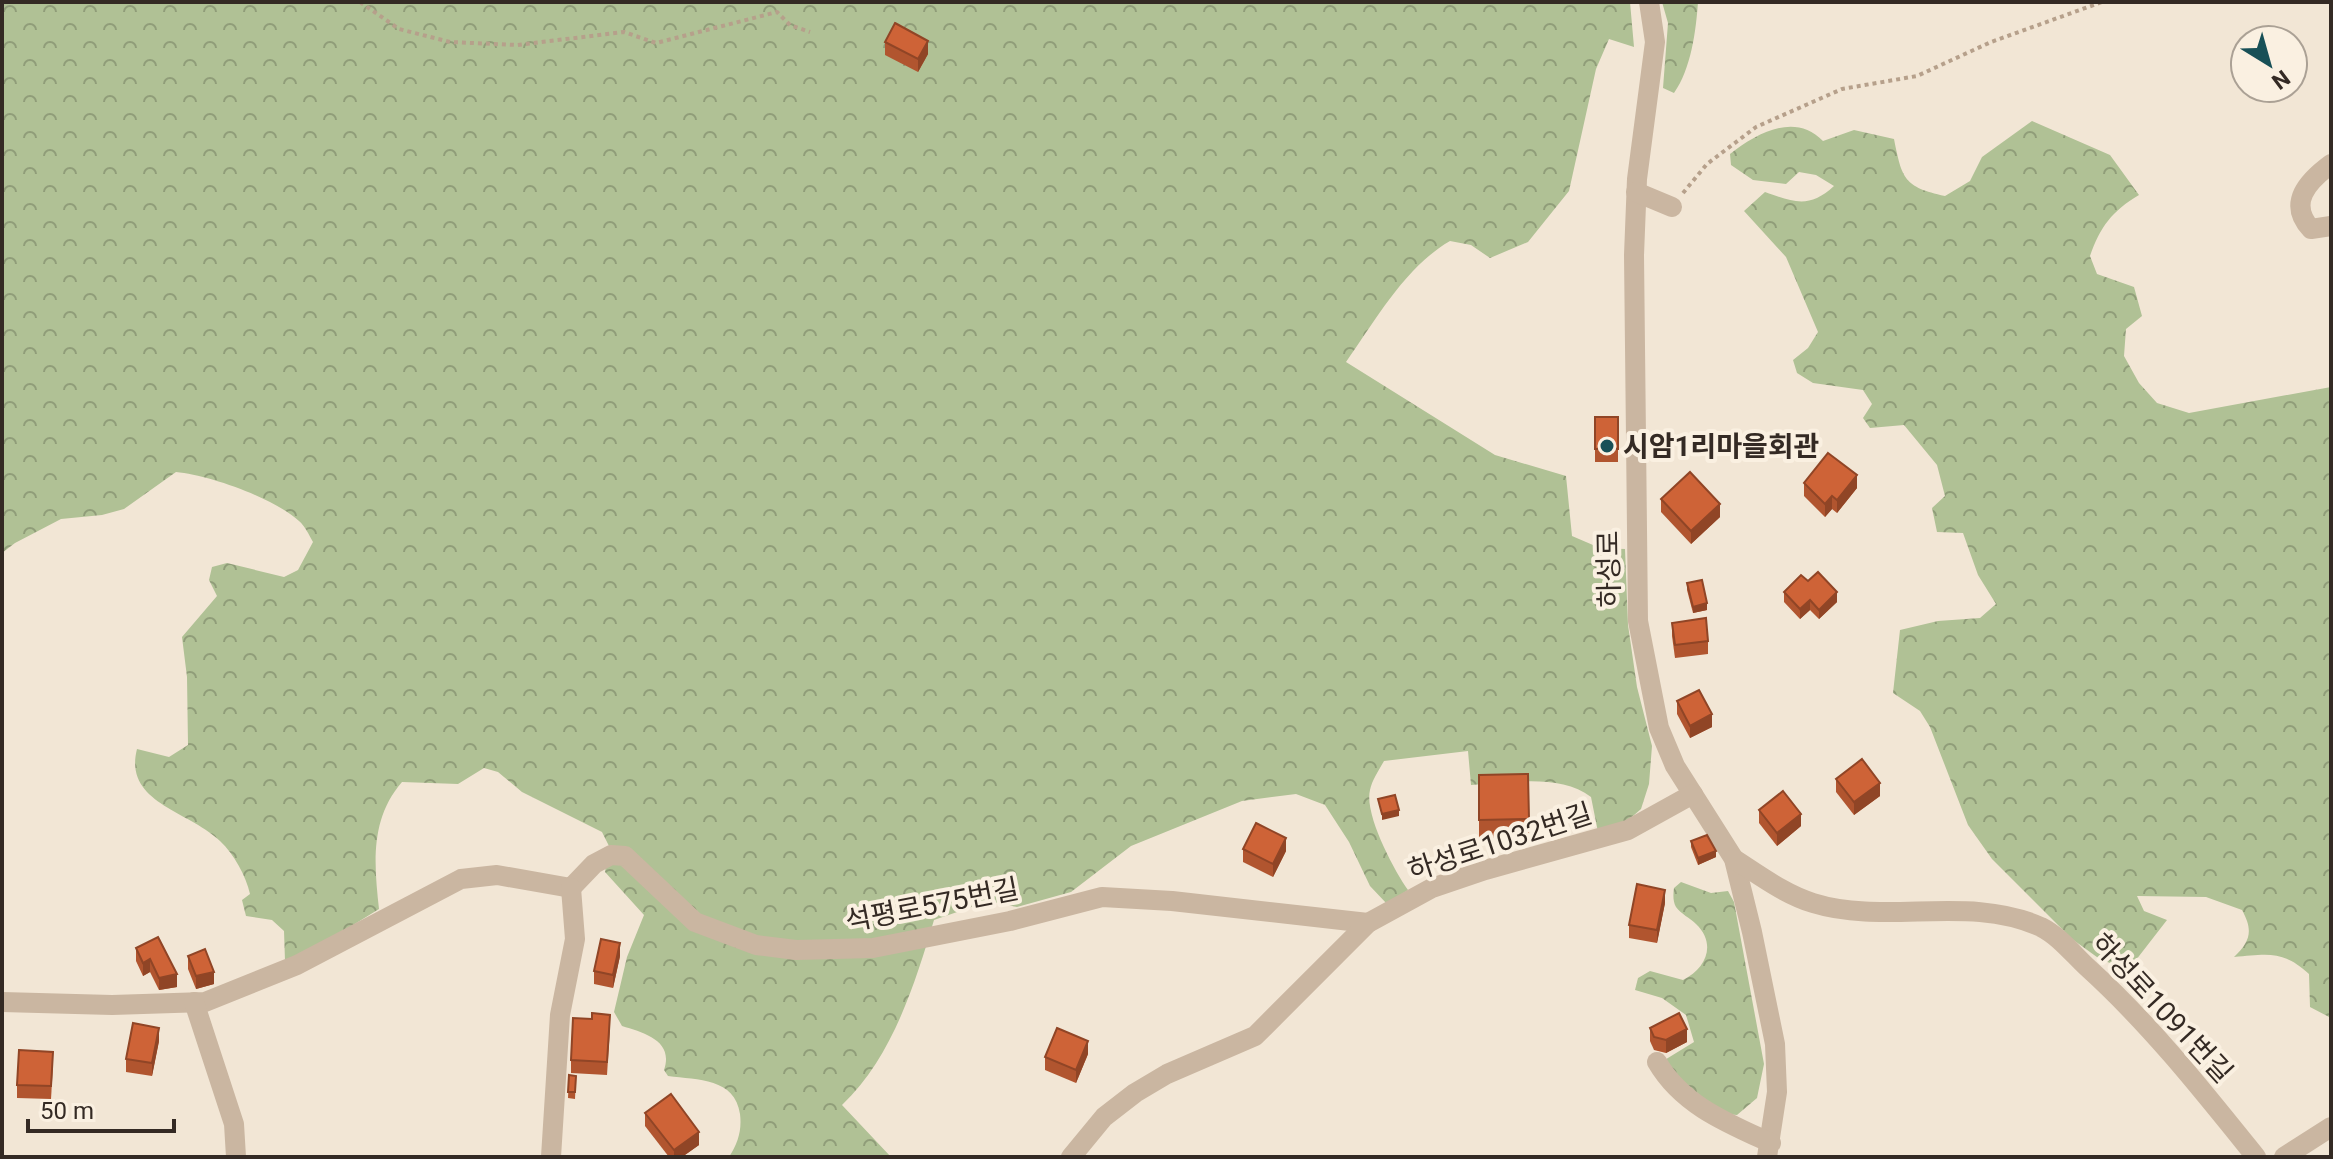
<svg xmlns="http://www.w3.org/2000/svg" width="2333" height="1159" viewBox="0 0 2333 1159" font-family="Roboto,'Noto Sans KR',sans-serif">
<defs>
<pattern id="forest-crowns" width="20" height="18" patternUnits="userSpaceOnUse" patternTransform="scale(2)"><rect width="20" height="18" fill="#b0c195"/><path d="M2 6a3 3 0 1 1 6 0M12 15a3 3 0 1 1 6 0" fill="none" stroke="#909d79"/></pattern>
</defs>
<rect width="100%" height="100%" fill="#f2e6d5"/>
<g fill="url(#forest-crowns)">
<path d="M2,2H1630L1634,47L1609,39L1596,69L1569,191L1528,242L1490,258L1471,245L1450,241C1405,267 1375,321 1346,362L1495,455L1566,476L1572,536L1600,548L1625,549L1628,625L1637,687L1652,746L1649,784L1641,809L1625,823L1598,832L1591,797C1560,773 1509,783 1471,785L1468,751L1384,761C1379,770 1372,780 1370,790C1364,814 1394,870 1408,890L1387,904L1370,886L1349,842L1325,805L1296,794L1242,801L1131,846L1071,892L1017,907L989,901L934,920C915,984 892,1058 842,1105L891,1157H729C738,1143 742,1130 740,1114C735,1078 698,1080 668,1076L664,1070C674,1041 645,1033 622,1026L614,1012L627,957L644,915L605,872L609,846L602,832L522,792L498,772L484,768L458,784L402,782C370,819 374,864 379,909L303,956L285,961L284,931L272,920L246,916L242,900L250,894C246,876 234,854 220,841C190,811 123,803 137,749L169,757L188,745L187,677L182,637L217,596L209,580L212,567L227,563L284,577L298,570L313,542C309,535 305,526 299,521C274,498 209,475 176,472L124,509L102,515L61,519L15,543L2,553Z"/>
<path d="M1662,2H1698C1696,31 1691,69 1674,93L1663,88L1668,23Z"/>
<path d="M2032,121L2110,155L2139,195C2112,211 2100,227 2090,256L2097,274L2134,287L2142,316L2126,329L2124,356L2139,383L2157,403L2189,413L2331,387V1018L2310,1007L2309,974C2283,950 2268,954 2234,957C2251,941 2253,930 2242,910L2206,897L2137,896L2144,911L2167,920L2129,969L2101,960L2072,939L1992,859L1968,825L1930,727L1920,711L1893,693L1900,630L1938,621L1980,618L1996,604L1978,575L1963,533L1937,532L1932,508L1945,496L1937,465L1904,425L1870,428L1863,418L1872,404L1863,390L1813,383L1797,373L1793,360L1808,348L1818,332L1786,257L1744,211L1765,192C1794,202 1809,209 1834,186L1816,175L1799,172L1786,184L1753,180L1731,165L1730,154C1757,133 1795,112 1823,141L1854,130L1894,139C1902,179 1904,187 1945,196L1970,181L1982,157Z"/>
<path d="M1681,882L1711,893L1728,891L1734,902L1764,1064L1757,1098L1737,1115C1707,1115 1683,1080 1663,1061L1694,1042L1686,1015L1662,998L1635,990L1638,978L1650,971L1683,980C1706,969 1717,944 1696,924C1690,918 1681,914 1676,907C1673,902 1673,895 1674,888Z"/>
</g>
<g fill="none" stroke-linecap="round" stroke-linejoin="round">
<g stroke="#b6a08b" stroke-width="4" stroke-dasharray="4 4" stroke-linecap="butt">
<polyline points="360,2 399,29 450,42 517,45 624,32 656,43 777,12 790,25 810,32"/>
<polyline points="1683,193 1707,164 1756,127 1842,89 1917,76 1991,42 2102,2"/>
</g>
<g stroke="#cab6a1" stroke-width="20">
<polyline points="1649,2 1655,42 1637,179 1634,255 1638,621 1659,728 1675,766 1734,859 1752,932 1775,1044 1777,1092 1767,1157"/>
<path d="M2331,164C2308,181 2287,203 2311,229L2331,226"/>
<polyline points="1636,192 1672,207"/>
<path d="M1734,859C1759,875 1784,894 1813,903C1887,926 1968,894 2041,927C2059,936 2073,954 2087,967C2150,1024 2203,1091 2256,1157"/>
<polyline points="2,1002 112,1005 205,1002 297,965 461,879 497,875 571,888 594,864 611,855 625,856 695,922 756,945 796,950 873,948 1010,921 1102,897 1172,901 1368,923"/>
<polyline points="194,1002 234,1124 236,1157"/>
<path d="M1657,1062C1682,1105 1727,1123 1771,1143"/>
<polyline points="551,1157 560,1015 575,939 571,888"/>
<polyline points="1071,1157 1104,1117 1135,1093 1167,1074 1255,1036 1368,923 1432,888 1485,870 1628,830 1693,794"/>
<polyline points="2284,1157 2331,1127"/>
</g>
</g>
<g fill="#b1552f">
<polygon points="885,42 928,54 918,72 885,55"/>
<rect x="1595" y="417" width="23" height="45"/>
<polygon points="1804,483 1857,488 1837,513 1832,509 1825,517 1804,496"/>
<polygon points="1661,499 1720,517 1691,544 1661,512"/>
<polygon points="1808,581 1837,602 1819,619 1810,610 1800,619 1784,602 1784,592"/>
<polygon points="1687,583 1707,610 1693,613 1687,590"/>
<polygon points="1672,623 1708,641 1708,654 1675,658 1672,636"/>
<polygon points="1677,701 1712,727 1690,738 1677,714"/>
<polygon points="1528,774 1529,838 1479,839 1479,775"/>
<polygon points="1836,779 1880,796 1854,815 1836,792"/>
<polygon points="1759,810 1801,826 1777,846 1759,823"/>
<polygon points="1691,841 1716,857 1698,865 1691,847"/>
<polygon points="1243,849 1286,851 1273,877 1243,862"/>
<polygon points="1665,903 1657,943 1629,938 1629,925"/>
<polygon points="158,937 177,987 159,990 150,972 143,976 136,961 136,948"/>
<polygon points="188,956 214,984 196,989 188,969"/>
<polygon points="620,956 613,988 594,984 594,971"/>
<polygon points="610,1028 607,1075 571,1073 571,1060"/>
<polygon points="1650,1028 1687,1042 1666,1053 1654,1050 1650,1041"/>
<polygon points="159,1041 152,1076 126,1072 126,1059"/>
<polygon points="1088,1054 1076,1083 1045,1070 1045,1057"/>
<polygon points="53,1065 51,1099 17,1098 17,1085"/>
<polygon points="569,1075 576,1076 575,1099 568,1098"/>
<polygon points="645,1113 699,1145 682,1157 669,1157 645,1126"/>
</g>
<g fill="#904526">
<polygon points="928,41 928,54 918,72 918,59"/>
<polygon points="1857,475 1857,488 1837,513 1837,500"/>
<polygon points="1832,496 1832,509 1825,517 1825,504"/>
<polygon points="1720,504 1720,517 1691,544 1691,531"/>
<polygon points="1837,592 1837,602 1819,619 1819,610"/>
<polygon points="1810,600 1810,610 1800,619 1800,609"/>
<polygon points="1707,603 1707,610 1693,613 1693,607"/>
<polygon points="1712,714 1712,727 1690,738 1690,726"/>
<polygon points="1880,783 1880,796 1854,815 1854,802"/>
<polygon points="1399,810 1399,816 1382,820 1382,814"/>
<polygon points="1801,814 1801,826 1777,846 1777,833"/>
<polygon points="1286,838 1286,851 1273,877 1273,864"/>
<polygon points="1716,851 1716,857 1698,865 1698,858"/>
<polygon points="1665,890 1665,903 1657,943 1657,930"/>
<polygon points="620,943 620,956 613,988 613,975"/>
<polygon points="150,959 150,972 143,976 143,963"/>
<polygon points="214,972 214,984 196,989 196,976"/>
<polygon points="177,974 177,987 159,990 159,978"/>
<polygon points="159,1028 159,1041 152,1076 152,1063"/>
<polygon points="1687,1029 1687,1042 1666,1053 1666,1040"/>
<polygon points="1088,1041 1088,1054 1076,1083 1076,1070"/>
<polygon points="699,1132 699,1145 682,1157 674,1157 674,1150"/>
</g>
<g fill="#ce6337" stroke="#904526" stroke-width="2">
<polygon points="895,23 928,41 918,59 885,42"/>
<rect x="1595" y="417" width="23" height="32"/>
<polygon points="1828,453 1857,475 1837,500 1832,496 1825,504 1804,483"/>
<polygon points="1690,472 1720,504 1691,531 1661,499"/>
<polygon points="1818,572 1837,592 1819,610 1810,600 1800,609 1784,592 1801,575 1808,581"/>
<polygon points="1702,580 1707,603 1693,607 1687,583"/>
<polygon points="1706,618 1708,641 1675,645 1672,623"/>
<polygon points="1699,690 1712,714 1690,726 1677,701"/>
<polygon points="1862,759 1880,783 1854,802 1836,779"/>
<polygon points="1528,774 1529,819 1479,820 1479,775"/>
<polygon points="1783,791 1801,814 1777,833 1759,810"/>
<polygon points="1395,795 1399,810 1382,814 1378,799"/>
<polygon points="1256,823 1286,838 1273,864 1243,849"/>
<polygon points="1707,835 1716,851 1698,858 1691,841"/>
<polygon points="1637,884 1665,890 1657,930 1629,925"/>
<polygon points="158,937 177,974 159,978 150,959 143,963 136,948"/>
<polygon points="601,939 620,943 613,975 594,971"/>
<polygon points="205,949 214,972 196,976 188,956"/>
<polygon points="592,1013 610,1015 607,1062 571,1060 573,1018 592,1019"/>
<polygon points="1679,1013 1687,1029 1666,1040 1654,1037 1650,1028"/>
<polygon points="133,1023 159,1028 152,1063 126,1059"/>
<polygon points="1057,1028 1088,1041 1076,1070 1045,1057"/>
<polygon points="19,1050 53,1052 51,1086 17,1085"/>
<polygon points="569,1075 576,1076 575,1092 568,1092"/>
<polygon points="671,1094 699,1132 674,1150 645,1113"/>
</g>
<circle fill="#185057" stroke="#faf0e1" stroke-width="3" cx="1607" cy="446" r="8"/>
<g text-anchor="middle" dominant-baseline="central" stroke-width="8" stroke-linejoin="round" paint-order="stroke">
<g font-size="28" font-weight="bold" fill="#342a24" stroke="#faf0e1" text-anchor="start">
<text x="1623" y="446">시암1리마을회관</text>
</g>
<g font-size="28" fill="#342a24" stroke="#faf0e1">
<text transform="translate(1609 569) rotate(-91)">하성로</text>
<text transform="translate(1500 842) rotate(-18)">하성로1032번길</text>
<text transform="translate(932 905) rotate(-11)">석평로575번길</text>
<text transform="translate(2162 1008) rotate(47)">하성로1091번길</text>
</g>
</g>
<rect width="2333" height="1159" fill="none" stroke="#342a24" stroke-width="8"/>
<g transform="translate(2269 64) rotate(143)"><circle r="38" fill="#faf0e1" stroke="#aba195" stroke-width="2"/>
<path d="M0-6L14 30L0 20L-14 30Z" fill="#185057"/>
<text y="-12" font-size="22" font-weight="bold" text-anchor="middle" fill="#342a24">N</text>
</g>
<path d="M28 1119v12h146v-12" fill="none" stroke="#342a24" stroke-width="4"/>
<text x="40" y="1119" font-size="24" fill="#342a24" stroke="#faf0e1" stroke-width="6" paint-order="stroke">50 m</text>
</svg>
